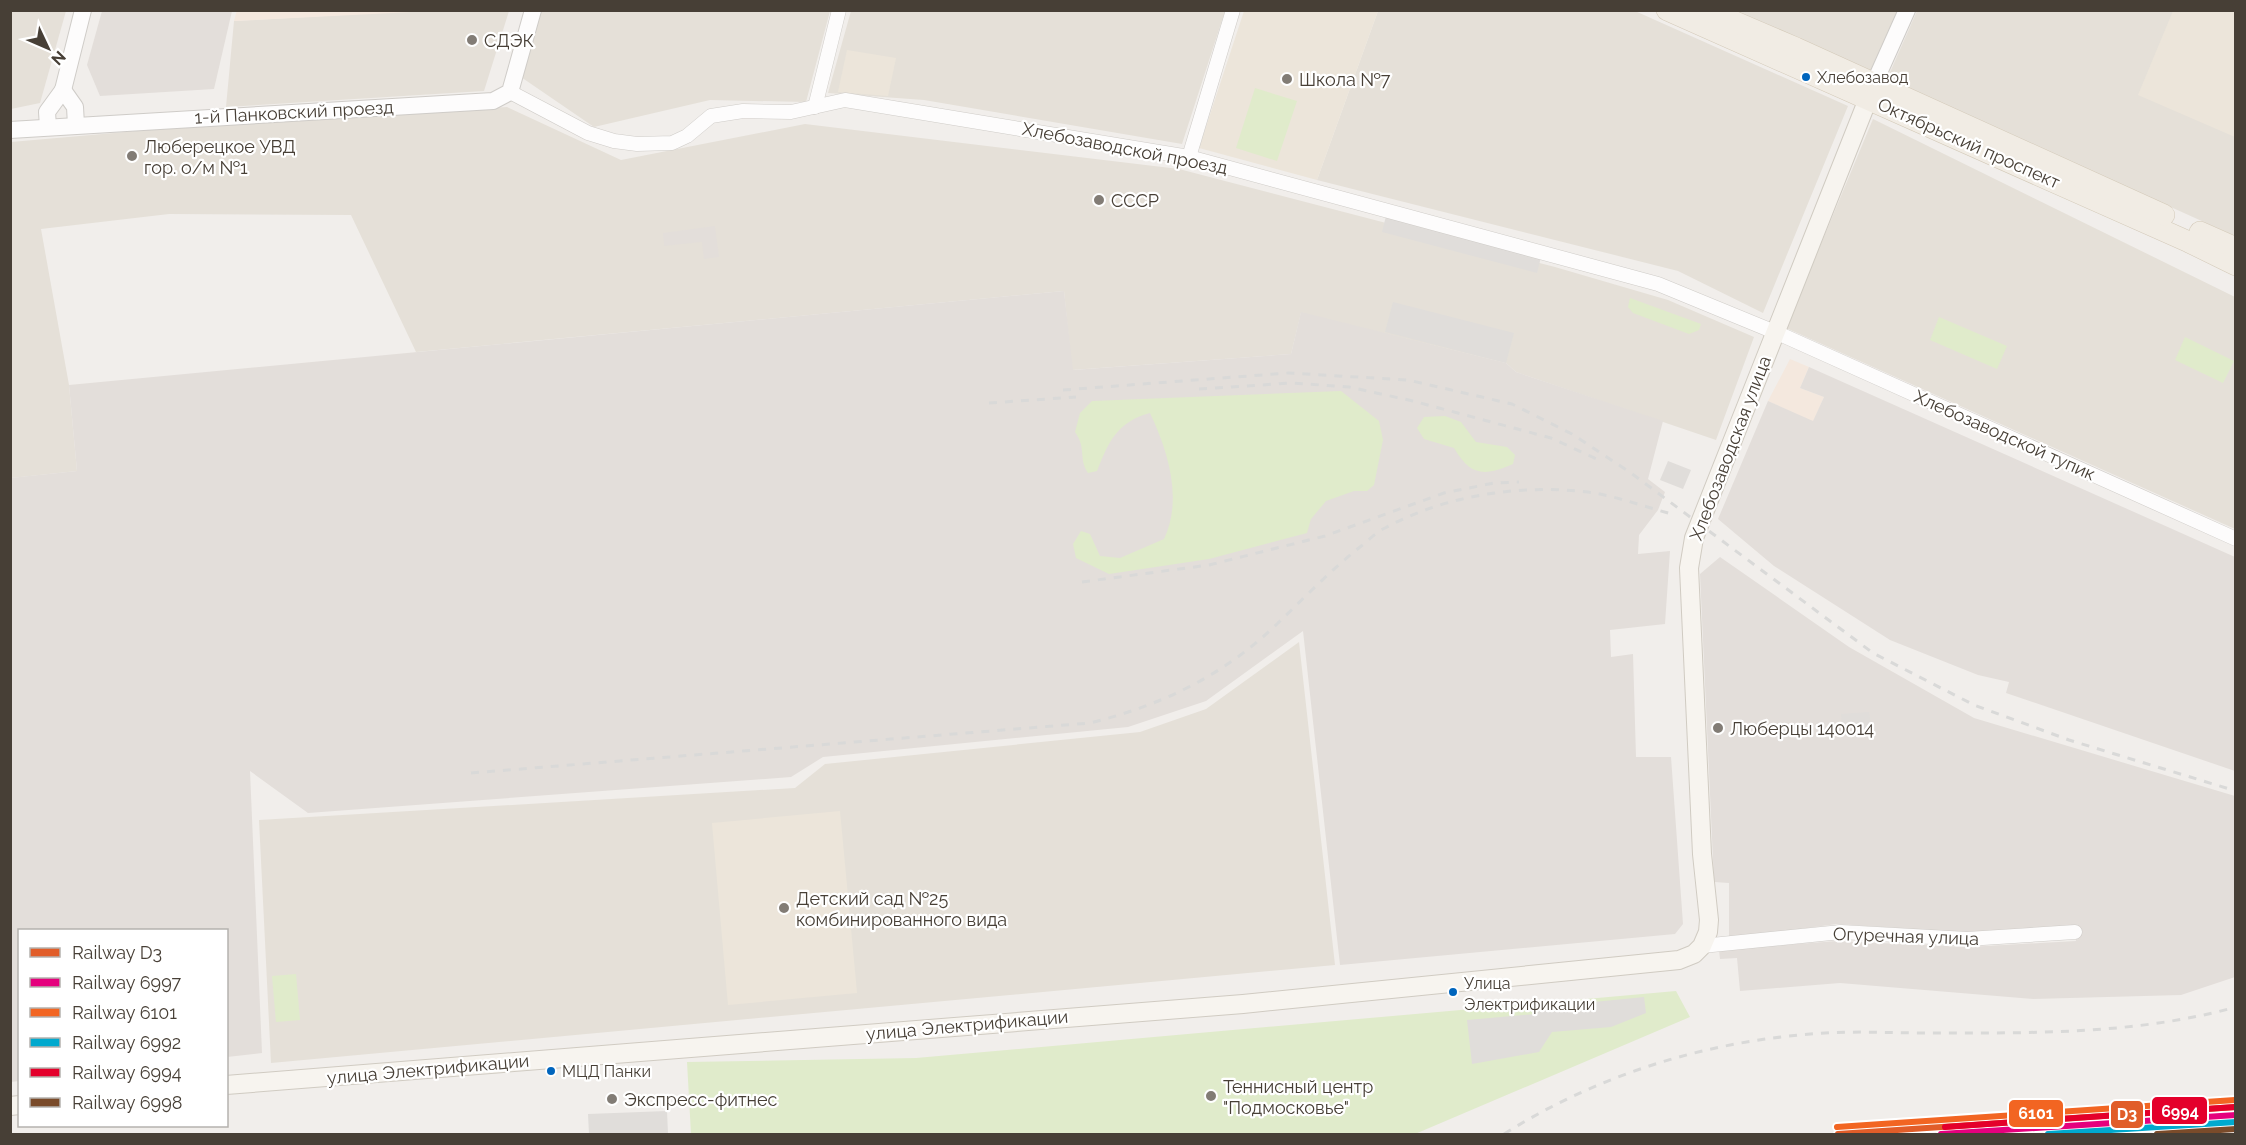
<svg xmlns="http://www.w3.org/2000/svg" width="2246" height="1145" viewBox="0 0 2246 1145" font-family="Raleway,sans-serif">
<rect width="100%" height="100%" fill="#f1eeeb"/>
<g fill="#e5e0d8">
<polygon points="11,10 66,11 40,103 11,109"/>
<polygon points="431,10 509,11 484,91 226,107 234,21"/>
<polygon points="538,11 830,11 806,102 710,100 594,127 518,75"/>
<polygon points="851,11 1225,11 1182,144 924,100 828,93"/>
<polygon points="1378,11 1635,11 1848,106 1763,313 1678,271 1317,180"/>
<polygon points="1724,11 1900,11 1871,75"/>
<polygon points="1917,11 2235,11 2235,236 1887,79"/>
<polygon points="507,107 621,160 805,124 1179,169 1555,267 1668,300 1754,337 1716,440 1516,372 1506,363 1301,313 1291,354 1072,370 1064,291 416,352 351,215 169,214 41,229 69,385 77,471 11,478 11,142 171,128"/>
<polygon points="1873,119 2235,297 2235,529 1786,328"/>
<polygon points="1299,642 1335,965 271,1063 259,820 795,788 825,764 1140,732 1206,709"/>
</g>
<g fill="#f4e8de">
<polygon points="237,10 431,10 431,11 234,21"/>
<polygon points="1790,359 1809,367 1800,388 1824,397 1813,422 1768,401"/>
</g>
<g fill="#e3deda">
<polygon points="102,11 232,11 214,89 100,96 87,65"/>
<polygon points="715,226 719,257 704,259 702,242 664,246 663,233"/>
<polygon points="1064,291 1073,370 1291,354 1301,312 1506,363 1516,372 1663,421 1648,479 1665,492 1658,510 1639,535 1638,554 1670,551 1665,624 1610,630 1611,657 1633,654 1636,757 1671,757 1683,924 1675,934 1340,965 1303,631 1206,701 1128,727 823,757 791,777 308,813 250,771 262,1053 227,1057 226,930 20,930 19,1081 11,1082 10,478 77,471 69,385"/>
<polygon points="1809,367 2235,557 2235,771 2006,693 2009,682 1978,675 1890,640 1774,566 1718,519 1768,401 1813,421 1824,397 1800,388"/>
<polygon points="1720,557 1849,647 1974,718 2235,796 2235,977 2181,995 2033,999 1840,983 1740,991 1737,958 1720,959 1719,950 1837,941 1968,947 2076,941 2074,925 1975,933 1837,924 1729,938 1729,883 1714,882 1700,574"/>
</g>
<g fill="#ece5da">
<polygon points="1244,11 1378,11 1317,180 1199,148"/>
<polygon points="2173,11 2235,11 2235,137 2138,95"/>
<polygon points="847,50 896,58 888,96 838,92"/>
<polygon points="840,811 857,993 728,1005 712,823"/>
</g>
<g fill="#e0ebcb">
<polygon points="1255,88 1297,101 1277,161 1236,148"/>
<polygon points="1630,298 1701,324 1699,330 1689,334 1633,313 1628,307"/>
<polygon points="1939,317 2007,346 1997,369 1930,340"/>
<polygon points="2185,337 2234,361 2223,383 2175,360"/>
<path d="M1341,391L1379,421L1383,440L1374,485L1367,491H1354L1326,501L1311,519L1307,533L1209,559L1109,574L1076,558L1073,544L1081,531L1090,534L1100,556L1120,558L1164,539C1183,499 1168,451 1150,413C1117,422 1109,441 1097,471L1088,473C1078,458 1087,449 1075,432L1080,413L1092,401Z"/>
<path d="M1445,416L1461,422L1476,442L1507,447L1515,455L1513,464C1485,476 1471,477 1454,448L1424,439L1417,428L1424,417Z"/>
<polygon points="296,974 300,1020 276,1022 272,976"/>
<polygon points="1676,991 1690,1017 1415,1134 691,1134 687,1062 916,1058"/>
</g>
<g fill="#e0ddda">
<polygon points="1386,216 1541,257 1537,273 1382,232"/>
<polygon points="1393,302 1514,333 1506,363 1385,332"/>
<polygon points="1668,461 1691,470 1683,489 1660,480"/>
<polygon points="1869,712 1871,728 1843,730 1841,714"/>
<polygon points="1644,997 1646,1013 1611,1027 1552,1032 1539,1052 1472,1064 1467,1020 1535,1014 1544,1007"/>
<polygon points="667,1111 668,1134 589,1134 588,1114"/>
</g>
<g fill="none" stroke-linecap="round" stroke-linejoin="round">
<defs>
<g id="minor">
<polyline points="510,92 588,133 614,141 637,144 672,143 687,136 711,116 743,111 791,112 845,100 1189,157 1658,284 1782,335 2236,539"/>
<polyline points="815,107 839,10"/>
<polyline points="1189,157 1233,10"/>
<polyline points="1702,946 1841,932 1967,939 2075,932"/>
</g>
<g id="tertiary">
<polyline points="63,90 83,10"/>
<polyline points="63,90 75,107 76,125"/>
<polyline points="1869,95 1907,10"/>
<polyline points="48,127 47,112 63,90"/>
<polyline points="10,130 493,101 510,92 533,10"/>
</g>
<g id="secondary">
<polyline points="226,1085 1243,1004 1679,960 1694,954 1702,946 1708,932 1709,920 1702,854 1689,568 1694,538 1868,99"/>
<polyline points="10,1106 20,1105"/>
</g>
<g id="primary">
<polyline points="1667,10 2189,242 2236,265"/>
<polyline points="1707,10 1796,48 2164,215"/>
<polyline points="2200,232 2236,248"/>
</g>
</defs>
<use href="#minor" stroke="#cfccc8" stroke-width="15"/>
<use href="#tertiary" stroke="#cfccc8" stroke-width="18"/>
<use href="#secondary" stroke="#d0cbc2" stroke-width="20"/>
<use href="#primary" stroke="#d3c9b8" stroke-width="22"/>
<use href="#minor" stroke="#fdfcfc" stroke-width="14"/>
<use href="#tertiary" stroke="#fdfcfc" stroke-width="16"/>
<use href="#secondary" stroke="#f7f4ef" stroke-width="18"/>
<use href="#primary" stroke="#f1ece4" stroke-width="21"/>
<g stroke="#d9d9d8" stroke-width="3" stroke-dasharray="8 8" stroke-linecap="butt">
<polyline points="1199,389 1292,383 1349,387 1413,401 1551,438 1601,461"/>
<polyline points="1063,390 1288,373 1408,380 1512,404 1572,434 1631,473 1873,653 1974,705 2069,740 2236,791"/>
<polyline points="989,403 1076,397"/>
<polyline points="1082,582 1209,565 1325,536 1444,493 1494,483 1519,482"/>
<path d="M471,773L1090,723C1162,705 1223,676 1277,624C1304,598 1330,571 1360,547C1368,541 1376,532 1385,528C1446,495 1520,484 1588,492C1616,496 1645,507 1672,514"/>
<path d="M1504,1134C1601,1073 1710,1040 1825,1033C1858,1031 1891,1033 1925,1033C2029,1033 2135,1035 2236,1007"/>
</g>
<defs>
<polyline id="rail-1" points="1838,1134 2236,1107"/>
<polyline id="rail-2" points="1941,1134 2236,1115"/>
<polyline id="rail-3" points="1837,1127 2235,1100"/>
<polyline id="rail-4" points="2048,1134 2236,1122"/>
<polyline id="rail-5" points="1945,1127 2235,1107"/>
<polyline id="rail-6" points="2157,1134 2236,1129"/>
</defs>
<use href="#rail-1" stroke="#fff" stroke-width="10"/>
<use href="#rail-2" stroke="#fff" stroke-width="10"/>
<use href="#rail-3" stroke="#fff" stroke-width="10"/>
<use href="#rail-4" stroke="#fff" stroke-width="10"/>
<use href="#rail-5" stroke="#fff" stroke-width="10"/>
<use href="#rail-6" stroke="#fff" stroke-width="10"/>
<use href="#rail-1" stroke="#e15d29" stroke-width="6"/>
<use href="#rail-2" stroke="#e5007d" stroke-width="6"/>
<use href="#rail-3" stroke="#f26522" stroke-width="6"/>
<use href="#rail-4" stroke="#00a9ce" stroke-width="6"/>
<use href="#rail-5" stroke="#e4002b" stroke-width="6"/>
<use href="#rail-6" stroke="#7a4b2a" stroke-width="6"/>
</g>
<g fill="#827c75" stroke="#fff" stroke-width="2">
<circle cx="472" cy="40" r="6"/>
<circle cx="1287" cy="79" r="6"/>
<circle cx="132" cy="156" r="6"/>
<circle cx="1099" cy="200" r="6"/>
<circle cx="1718" cy="728" r="6"/>
<circle cx="784" cy="908" r="6"/>
<circle cx="1211" cy="1096" r="6"/>
<circle cx="612" cy="1099" r="6"/>
</g>
<g fill="#0065bd" stroke="#fff" stroke-width="2">
<circle cx="1806" cy="77" r="5"/>
<circle cx="1453" cy="992" r="5"/>
<circle cx="551" cy="1071" r="5"/>
</g>
<g text-anchor="middle" dominant-baseline="central" stroke-width="4.5" stroke-linejoin="round" paint-order="stroke">
<g font-size="16" fill="#473f36" stroke="#fff" text-anchor="start">
<text x="1817" y="77">Хлебозавод</text>
<text x="1464" y="983">Улица<tspan x="1464" dy="21">Электрификации</tspan></text>
<text x="562" y="1071">МЦД Панки</text>
</g>
<g font-size="18" fill="#473f36" stroke="#fff" text-anchor="start">
<text x="484" y="40">СДЭК</text>
<text x="1299" y="79">Школа №7</text>
<text x="144" y="146">Люберецкое УВД<tspan x="144" dy="21">гор. о/м №1</tspan></text>
<text x="1111" y="200">СССР</text>
<text x="1730" y="728">Люберцы 140014</text>
<text x="796" y="898">Детский сад №25<tspan x="796" dy="21">комбинированного вида</tspan></text>
<text x="1223" y="1086">Теннисный центр<tspan x="1223" dy="21">"Подмосковье"</tspan></text>
<text x="624" y="1099">Экспресс-фитнес</text>
</g>
<g font-size="18" fill="#473f36" stroke="#fff">
<text transform="translate(294 112) rotate(-3)">1-й Панковский проезд</text>
<text transform="translate(1969 143) rotate(24)">Октябрьский проспект</text>
<text transform="translate(1125 148) rotate(11)">Хлебозаводской проезд</text>
<text transform="translate(2005 435) rotate(24)">Хлебозаводской тупик</text>
<text transform="translate(1730 448) rotate(-69)">Хлебозаводская улица</text>
<text transform="translate(1906 936) rotate(2)">Огуречная улица</text>
<text transform="translate(967 1025) rotate(-5)">улица Электрификации</text>
<text transform="translate(428 1069) rotate(-5)">улица Электрификации</text>
</g>
</g>
<g stroke="#fff" stroke-width="2">
<rect x="2151" y="1096" width="57" height="29" rx="6" fill="#e4002b"/>
<rect x="2008" y="1099" width="56" height="29" rx="6" fill="#f26522"/>
<rect x="2110" y="1100" width="34" height="29" rx="6" fill="#e15d29"/>
</g>
<g font-size="16" text-anchor="middle" font-weight="bold" fill="#fff">
<text x="2180" y="1117">6994</text>
<text x="2036" y="1119">6101</text>
<text x="2127" y="1120">D3</text>
</g>
<rect width="2246" height="1145" fill="none" stroke="#473f36" stroke-width="24"/>
<rect x="18" y="929" width="210" height="198" fill="#ffffff" stroke="#b5b2af" stroke-width="1.5"/>
<rect x="30" y="948" width="30" height="9" fill="#e15d29" stroke="#b5b2af" stroke-width="1.5"/>
<text x="72" y="959" font-size="18" fill="#473f36">Railway D3</text>
<rect x="30" y="978" width="30" height="9" fill="#e5007d" stroke="#b5b2af" stroke-width="1.5"/>
<text x="72" y="989" font-size="18" fill="#473f36">Railway 6997</text>
<rect x="30" y="1008" width="30" height="9" fill="#f26522" stroke="#b5b2af" stroke-width="1.5"/>
<text x="72" y="1019" font-size="18" fill="#473f36">Railway 6101</text>
<rect x="30" y="1038" width="30" height="9" fill="#00a9ce" stroke="#b5b2af" stroke-width="1.5"/>
<text x="72" y="1049" font-size="18" fill="#473f36">Railway 6992</text>
<rect x="30" y="1068" width="30" height="9" fill="#e4002b" stroke="#b5b2af" stroke-width="1.5"/>
<text x="72" y="1079" font-size="18" fill="#473f36">Railway 6994</text>
<rect x="30" y="1098" width="30" height="9" fill="#7a4b2a" stroke="#b5b2af" stroke-width="1.5"/>
<text x="72" y="1109" font-size="18" fill="#473f36">Railway 6998</text>
<g transform="translate(48 48) rotate(134)" stroke="#ffffff" stroke-width="4.5" paint-order="stroke">
<path d="M0-4.5L10 22L0 15L-10 22Z" fill="#473f36"/>
<text y="-9" font-size="16" font-weight="bold" text-anchor="middle" fill="#473f36">N</text>
</g>
</svg>
